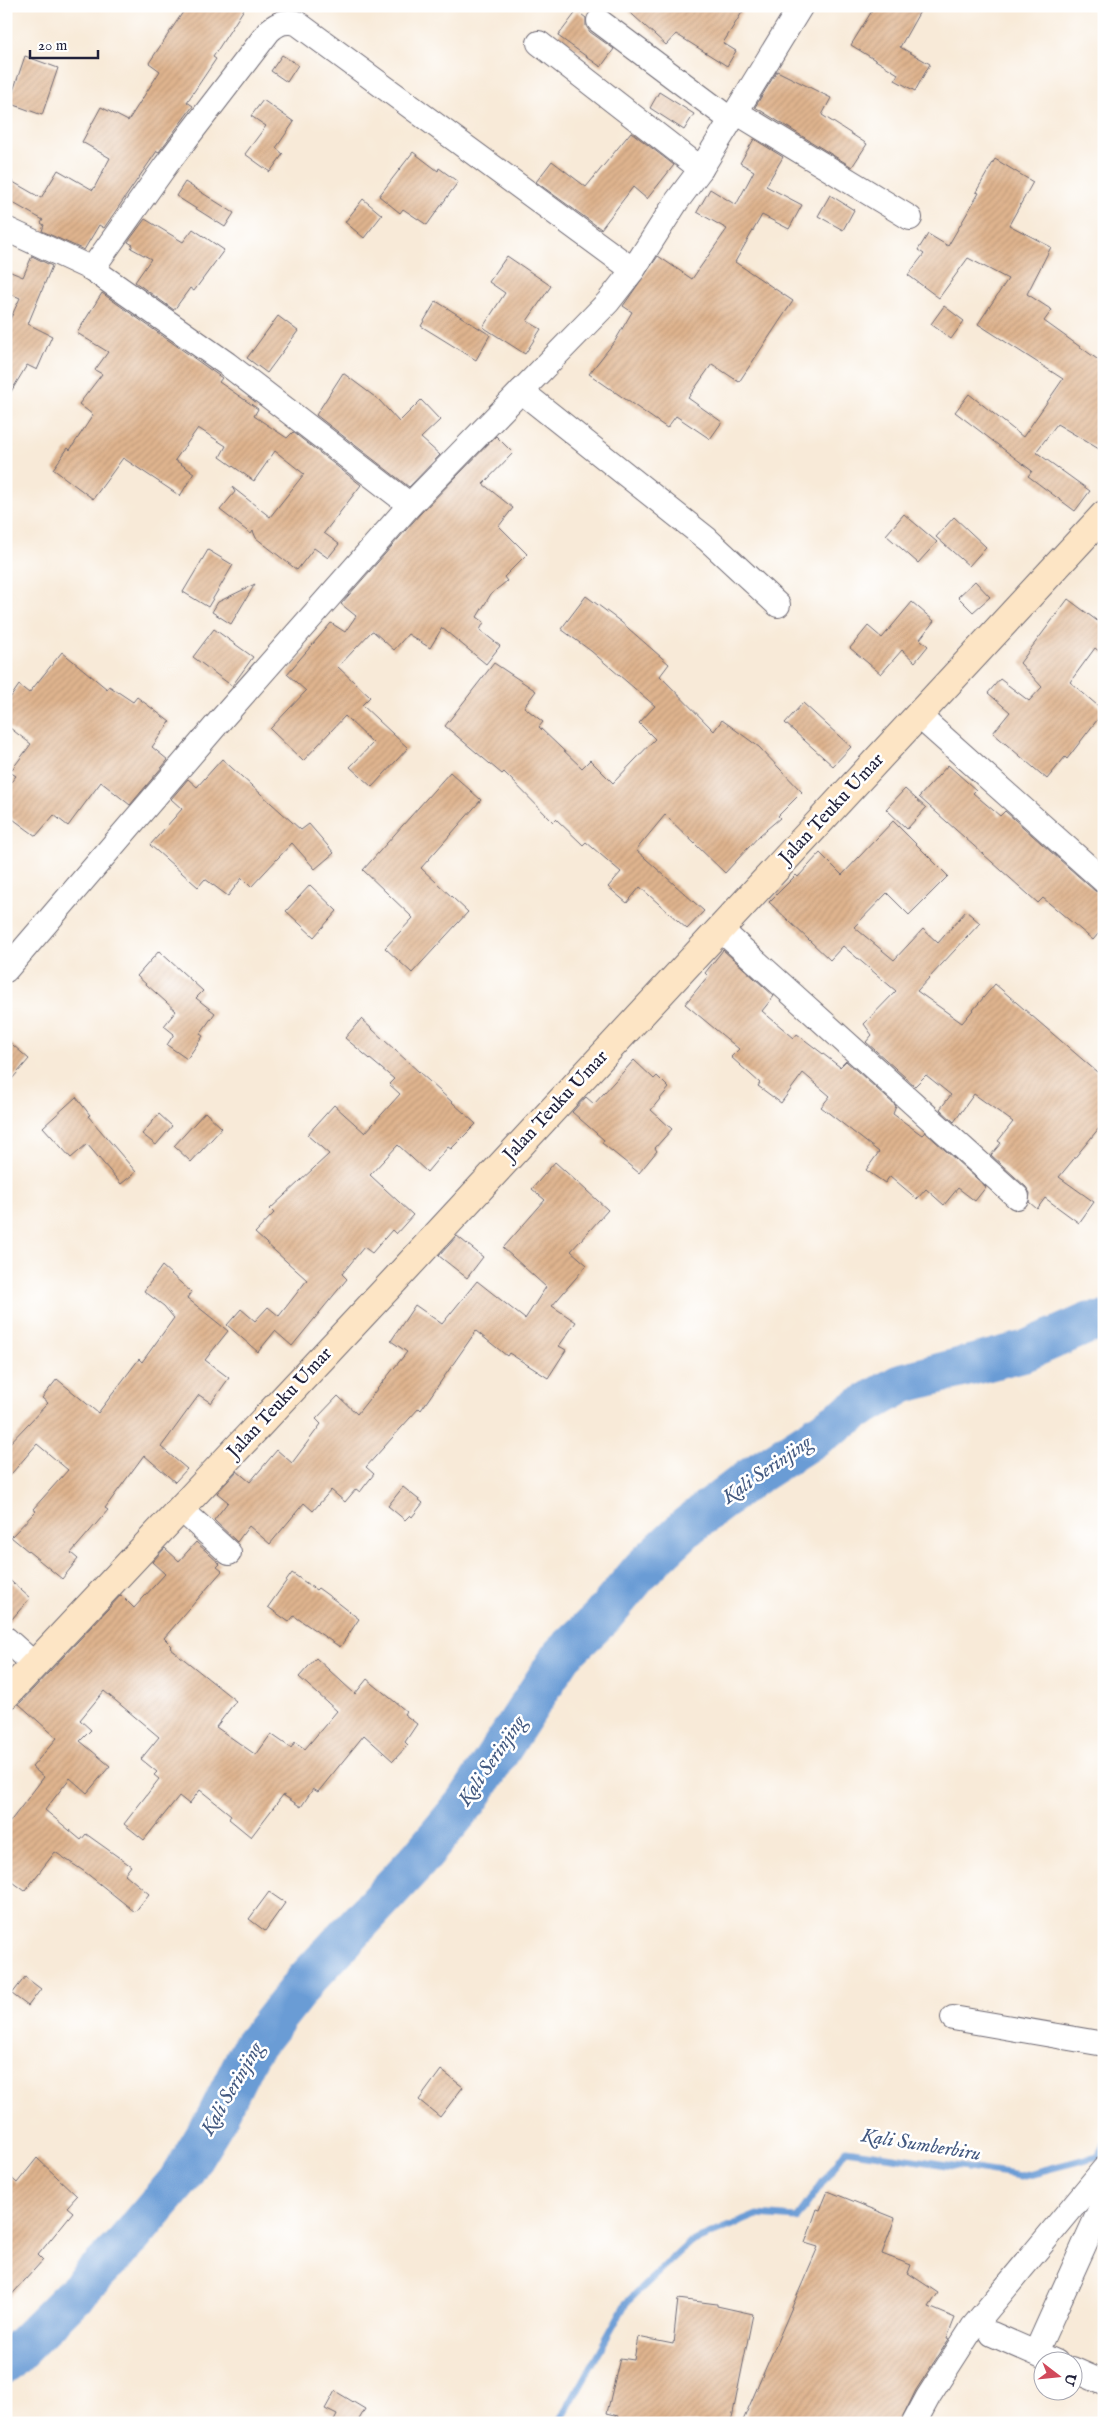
<svg xmlns="http://www.w3.org/2000/svg" width="1110" height="2429" viewBox="0 0 1110 2429" font-family="'IM FELL English',serif">
<defs>
<pattern id="building-hatch" width="6" height="6" patternUnits="userSpaceOnUse" patternTransform="scale(1.25)"><rect width="6" height="6" fill="#dfb48e"/><path d="M-1 1l2-2M0 6l6-6M5 7l2-2" fill="none" stroke="#bf9a7b"/></pattern>
</defs>
<rect width="100%" height="100%" fill="#fff"/>
<filter id="ink" filterUnits="userSpaceOnUse"><feTurbulence type="fractalNoise" baseFrequency=".02" numOctaves="2"/><feDisplacementMap in="SourceGraphic" scale="10" xChannelSelector="R" yChannelSelector="G"/><feConvolveMatrix kernelMatrix="1 2 1 2 8 2 1 2 1" color-interpolation-filters="sRGB"/></filter>
<filter id="wash" filterUnits="userSpaceOnUse"><feTurbulence type="fractalNoise" baseFrequency=".0096" numOctaves="4" result="noise"/><feDisplacementMap in="SourceGraphic" scale="20" xChannelSelector="R" yChannelSelector="G"/><feGaussianBlur stdDeviation="1.12" result="paint"/><feColorMatrix in="noise" values="0 0 0 0 0 0 0 0 0 0 0 0 0 0 0 0 0 1.4 0 .05"/><feComposite in="paint" operator="in"/></filter>
<g filter="url(#wash)">
<rect width="100%" height="100%" fill="#f8ead8"/>
<g fill="none" stroke-linecap="round" stroke-linejoin="round">
<polyline stroke="#6b9cd5" stroke-width="7" points="559,2423 626,2303 689,2243 757,2215 797,2218 846,2150 1021,2176 1098,2156 1104,2145"/>
<polyline stroke="#6b9cd5" stroke-width="41" points="6,2363 124,2245 179,2180 217,2117 249,2052 306,1980 418,1860 468,1800 562,1655 602,1617 643,1568 689,1525 749,1479 856,1410 903,1383 1025,1351 1089,1323 1104,1322"/>
</g>
<g id="blocks">
<g fill="url(#building-hatch)">
<polygon points="187,6 246,6 213,57 216,59 187,102 193,106 159,152 157,151 104,228 99,225 84,250 42,231 44,225 41,223 43,220 6,199 6,178 41,198 58,170 93,190 110,158 82,142 101,107 128,121 160,71 149,63"/>
<polygon points="623,6 746,6 723,43 736,51 727,66 676,34 666,45"/>
<polygon points="875,6 923,6 900,47 930,64 915,91 895,80 898,74 851,45"/>
<polygon points="577,11 586,18 586,26 590,32 614,49 601,67 558,36"/>
<polygon points="282,55 298,65 287,82 271,71"/>
<polygon points="25,56 58,68 42,115 9,103"/>
<polygon points="777,71 831,98 822,115 867,144 852,167 755,107"/>
<polygon points="659,92 694,114 684,130 650,108"/>
<polygon points="263,100 294,122 276,148 283,154 270,172 245,154 266,126 251,116"/>
<polygon points="631,132 674,165 647,199 633,187 601,229 536,182 552,161 586,187"/>
<polygon points="754,139 783,157 766,186 802,205 789,229 762,215 735,262 793,301 739,382 712,364 688,398 722,422 710,439 676,416 667,428 589,374 615,341 632,312 623,306 658,256 692,279 727,229 697,212 710,189 736,205 754,171 740,163"/>
<polygon points="413,152 438,171 439,168 458,182 427,225 403,209 400,213 379,196"/>
<polygon points="995,159 1033,182 1009,225 1051,247 1027,294 1052,310 1044,321 1104,364 1104,452 1057,424 1036,452 1090,491 1075,511 1028,476 1032,471 955,412 969,394 1023,437 1063,379 978,324 1008,279 968,258 939,298 908,275 924,254 918,250 928,234 948,246 979,193 976,192"/>
<polygon points="185,182 234,213 225,227 176,196"/>
<polygon points="830,195 854,210 843,230 818,216"/>
<polygon points="363,199 382,215 364,238 345,222"/>
<polygon points="145,219 183,242 193,229 224,250 194,291 190,288 174,310 135,282 151,259 131,248 133,245 128,242"/>
<polygon points="32,256 52,266 28,324 52,336 37,370 27,365 6,400 6,328 20,298 6,292 6,270 23,277"/>
<polygon points="507,256 551,286 527,321 541,329 525,354 483,327 505,293 489,282"/>
<polygon points="102,293 222,378 219,382 258,409 254,416 287,438 293,432 361,485 324,533 339,544 328,558 314,548 297,570 256,538 253,531 251,534 220,510 235,492 232,487 270,517 304,474 275,451 254,481 220,457 226,446 198,428 175,460 194,473 180,496 123,458 93,499 53,469 68,448 70,450 93,415 79,404 102,374 95,370 108,352 77,333"/>
<polygon points="436,301 490,335 476,360 421,326"/>
<polygon points="944,306 964,321 951,339 931,324"/>
<polygon points="278,316 298,331 267,373 247,358"/>
<polygon points="343,373 379,400 399,422 421,400 440,420 421,438 440,455 409,487 316,415"/>
<polygon points="496,436 513,453 483,484 513,508 499,526 527,554 504,577 507,581 491,594 477,617 484,622 480,630 500,646 486,664 442,628 430,648 408,634 394,650 373,631 371,632 338,667 370,697 362,705 408,748 372,787 350,767 373,743 345,716 303,761 270,729 306,691 287,674 331,623 345,632 356,616 341,604 420,514"/>
<polygon points="904,514 937,542 918,563 886,535"/>
<polygon points="954,517 986,547 969,566 936,537"/>
<polygon points="208,550 233,565 208,607 183,592"/>
<polygon points="975,581 990,597 973,612 958,597"/>
<polygon points="255,584 231,624 212,612 218,602"/>
<polygon points="586,596 621,622 669,664 660,676 714,731 722,720 759,747 802,792 778,816 780,818 760,835 725,873 665,815 636,850 704,911 687,929 640,887 627,903 608,887 621,872 586,842 583,845 556,819 553,822 504,772 502,774 445,726 494,663 536,691 524,707 543,722 539,727 582,768 590,760 613,783 655,739 639,723 655,706 591,651 561,629"/>
<polygon points="1068,599 1104,626 1104,655 1095,648 1070,682 1104,711 1067,759 1065,757 1047,779 993,733 1010,712 988,693 1000,679 1029,701 1042,687 1020,663"/>
<polygon points="912,602 934,621 920,639 928,646 915,662 902,650 881,674 850,648 868,626 882,638"/>
<polygon points="214,629 253,657 232,686 193,657"/>
<polygon points="62,652 107,689 109,686 133,702 137,697 170,722 152,747 168,760 130,805 101,782 68,826 54,815 36,836 6,814 6,788 16,776 10,772 31,744 6,725 6,704 19,685 29,693"/>
<polygon points="803,703 851,747 833,766 785,723"/>
<polygon points="222,759 301,830 309,824 334,853 315,869 292,843 251,887 242,878 228,896 205,879 198,887 150,845 182,809 171,799 188,779 197,787"/>
<polygon points="948,765 976,790 973,793 1000,816 1005,811 1095,891 1104,894 1104,927 1093,940 1043,898 1038,903 919,797"/>
<polygon points="450,772 481,800 421,868 468,912 412,973 385,948 413,918 363,870"/>
<polygon points="905,789 926,808 907,829 886,809"/>
<polygon points="893,821 948,876 909,915 887,893 854,927 894,960 923,929 938,943 966,911 980,923 917,991 962,1023 995,984 1104,1078 1104,1122 1059,1177 1094,1202 1079,1223 1045,1198 1037,1209 1029,1202 1030,1193 1026,1187 991,1155 1001,1143 998,1141 1013,1122 974,1094 954,1122 940,1109 951,1095 926,1075 915,1086 866,1042 872,1035 864,1024 896,991 843,946 830,960 769,902 796,875 798,877 820,853 842,875"/>
<polygon points="310,885 337,911 314,937 286,911"/>
<polygon points="723,950 774,996 762,1011 794,1038 797,1034 840,1067 846,1061 896,1106 893,1114 922,1135 925,1132 986,1187 975,1201 958,1188 944,1205 926,1189 917,1199 890,1176 885,1183 866,1170 879,1152 821,1107 830,1096 803,1073 781,1103 758,1086 760,1083 731,1057 739,1049 685,1004 708,976 705,973"/>
<polygon points="159,951 203,991 196,998 215,1013 200,1034 203,1036 187,1059 167,1045 174,1034 164,1026 176,1011 137,976"/>
<polygon points="361,1019 476,1124 451,1149 448,1147 427,1172 398,1145 370,1175 413,1215 396,1234 392,1230 372,1253 364,1247 342,1274 347,1279 292,1346 275,1331 258,1352 227,1325 241,1309 255,1321 268,1307 279,1316 307,1280 255,1233 274,1213 270,1209 329,1154 307,1135 334,1105 365,1133 400,1094 389,1084 394,1079 345,1038"/>
<polygon points="6,1039 29,1059 6,1086"/>
<polygon points="634,1060 654,1079 657,1076 669,1088 651,1110 672,1129 655,1148 657,1151 639,1173 602,1143 604,1140 572,1112 586,1097 594,1104"/>
<polygon points="76,1097 90,1115 88,1116 136,1172 121,1184 87,1144 71,1158 43,1127"/>
<polygon points="205,1112 222,1128 191,1162 174,1146"/>
<polygon points="159,1114 172,1126 156,1145 142,1134"/>
<polygon points="555,1162 608,1210 571,1251 587,1265 552,1306 576,1322 559,1346 566,1350 548,1378 509,1353 507,1356 476,1331 421,1410 419,1408 366,1467 374,1474 360,1492 356,1489 345,1502 331,1490 313,1511 304,1503 270,1544 249,1526 237,1542 214,1520 228,1502 217,1493 237,1471 250,1482 277,1450 292,1463 321,1424 316,1419 338,1396 357,1414 407,1352 391,1341 415,1305 442,1324 477,1281 525,1319 546,1287 503,1248 545,1200 532,1189"/>
<polygon points="457,1236 483,1257 467,1278 439,1256"/>
<polygon points="162,1266 191,1292 187,1298 228,1331 205,1360 229,1378 211,1403 199,1395 161,1447 187,1469 175,1482 144,1455 105,1508 108,1510 71,1553 78,1559 62,1579 11,1537 36,1511 33,1509 68,1470 37,1444 6,1480 6,1447 48,1403 42,1398 57,1379 98,1413 139,1359 142,1362 174,1318 164,1306 144,1291"/>
<polygon points="403,1487 423,1503 412,1517 410,1515 405,1520 388,1506"/>
<polygon points="196,1542 220,1564 217,1567 222,1571 164,1638 172,1646 170,1648 236,1701 216,1727 256,1755 271,1734 291,1748 295,1742 305,1749 337,1711 299,1677 316,1658 355,1694 367,1679 406,1711 404,1714 417,1724 405,1742 408,1745 393,1761 364,1735 318,1792 313,1789 301,1807 283,1795 251,1837 229,1819 231,1815 200,1790 189,1804 179,1796 144,1840 124,1824 159,1779 154,1775 157,1772 141,1759 159,1737 104,1691 80,1720 91,1730 80,1741 110,1766 87,1793 70,1778 45,1810 81,1840 86,1834 131,1866 125,1874 149,1894 135,1912 85,1872 55,1852 25,1891 6,1877 6,1827 44,1777 32,1767 57,1738 19,1704 121,1595 134,1608 165,1574 152,1562 165,1548 179,1561"/>
<polygon points="292,1573 316,1590 318,1588 336,1601 359,1619 340,1647 294,1616 289,1622 268,1607"/>
<polygon points="6,1577 30,1598 6,1626"/>
<polygon points="269,1892 285,1903 265,1931 249,1919"/>
<polygon points="25,1977 41,1989 28,2006 12,1994"/>
<polygon points="441,2070 463,2087 440,2117 419,2100"/>
<polygon points="37,2158 77,2196 67,2207 73,2212 38,2255 43,2260 6,2301 6,2173 17,2183"/>
<polygon points="828,2191 895,2218 882,2254 911,2265 908,2273 938,2293 929,2307 955,2318 947,2338 949,2339 916,2390 900,2423 742,2423 818,2247 805,2243 817,2209 820,2210"/>
<polygon points="678,2299 717,2304 717,2306 753,2314 731,2423 617,2423 619,2416 607,2413 620,2358 634,2360 638,2337 673,2344"/>
<polygon points="335,2391 365,2409 357,2423 333,2423 337,2415 325,2409"/>
</g>
</g>
</g>
<g filter="url(#ink)">
<use href="#blocks" fill-opacity="0" stroke="#6d6872" stroke-width="1"/>
<g fill="none" stroke-linecap="round" stroke-linejoin="round">
<defs>
<g id="street">
<polyline points="599,21 731,120"/>
<polyline points="539,43 701,169"/>
<polyline points="736,112 910,218"/>
<polyline points="6,229 92,269 227,364 410,505"/>
<path d="M92,269L166,165L269,31C278,23 285,20 297,23L633,270"/>
<polyline points="521,391 707,539 778,605"/>
<polyline points="919,716 1104,881"/>
<polyline points="720,929 1017,1197"/>
<polyline points="6,970 218,723 410,505 608,302 633,270 677,201 701,169 801,6"/>
<polyline points="181,1509 229,1553"/>
<polyline points="6,1639 35,1665"/>
<polyline points="953,2018 1104,2044"/>
<polyline points="992,2334 1056,2362"/>
<polyline points="1036,2352 1104,2201"/>
<polyline points="1072,2369 1104,2383"/>
<polyline points="914,2423 928,2397 973,2327 1104,2169"/>
</g>
<polyline id="secondary" points="6,1695 394,1281 1104,515"/>
</defs>
<use href="#street" stroke="#6d6872" stroke-width="26"/>
<use href="#secondary" stroke="#6d6872" stroke-width="30"/>
<use href="#street" stroke="#fff" stroke-width="24"/>
<use href="#secondary" stroke="#fde5c5" stroke-width="28"/>
</g>
</g>
<g text-anchor="middle" dominant-baseline="central" stroke-width="5" stroke-linejoin="round" paint-order="stroke">
<g font-size="19" fill="#22223b" stroke="#fff">
<text transform="translate(832 809) rotate(-47)">Jalan Teuku Umar</text>
<text transform="translate(556 1106) rotate(-47)">Jalan Teuku Umar</text>
<text transform="translate(280 1403) rotate(-47)">Jalan Teuku Umar</text>
</g>
<g font-size="20" font-style="italic" fill="#435980" stroke="#fff">
<text transform="translate(767 1470) rotate(-35)">Kali Serinjing</text>
<text transform="translate(492 1761) rotate(-56)">Kali Serinjing</text>
<text transform="translate(232 2089) rotate(-60)">Kali Serinjing</text>
<text transform="translate(921 2145) rotate(9)">Kali Sumberbiru</text>
</g>
</g>
<rect width="1110" height="2429" fill="none" stroke="#fff" stroke-width="25"/>
<g transform="translate(1058 2376) rotate(106)"><circle r="24" fill="#ffffff" stroke="#a7a7b1"/>
<path d="M0-4L9 19L0 12L-9 19Z" fill="#d1495b"/>
<text y="-8" font-size="14" font-weight="bold" text-anchor="middle" fill="#22223b">U</text>
</g>
<path d="M30 50v8h68v-8" fill="none" stroke="#22223b" stroke-width="2.5"/>
<text x="38" y="50" font-size="15" fill="#22223b" stroke="#ffffff" stroke-width="4" paint-order="stroke">20 m</text>
</svg>
